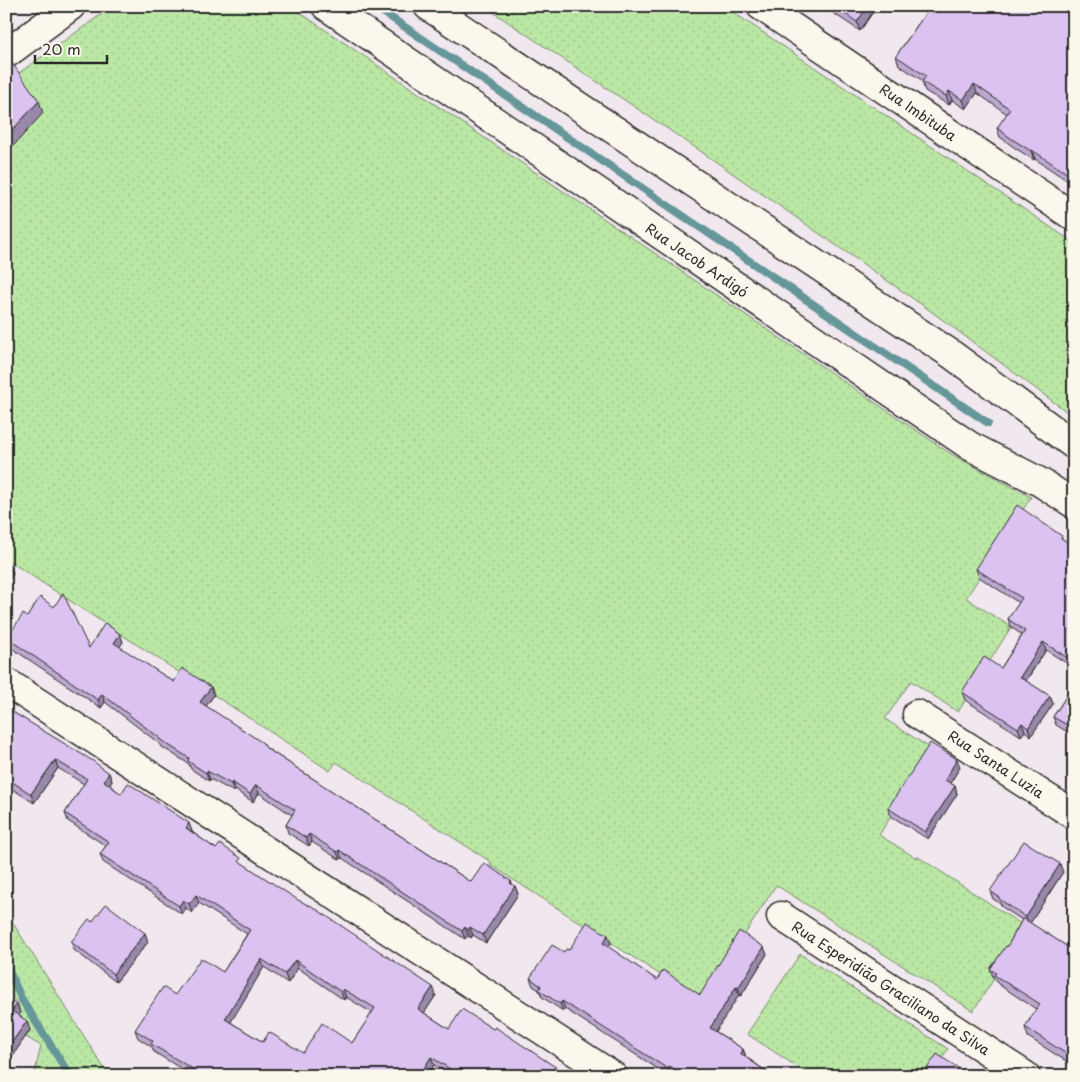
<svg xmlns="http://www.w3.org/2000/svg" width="1080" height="1082" viewBox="0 0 1080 1082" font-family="'Playpen Sans',sans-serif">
<defs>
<pattern id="grass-dots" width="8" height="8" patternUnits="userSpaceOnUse" patternTransform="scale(1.25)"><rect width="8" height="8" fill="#bbe7a5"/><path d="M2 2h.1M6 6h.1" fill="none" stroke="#a1c68e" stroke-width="1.8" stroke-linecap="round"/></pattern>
</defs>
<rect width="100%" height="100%" fill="#f1e7ee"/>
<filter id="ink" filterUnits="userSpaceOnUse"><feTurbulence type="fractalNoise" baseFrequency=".02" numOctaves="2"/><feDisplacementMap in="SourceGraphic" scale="10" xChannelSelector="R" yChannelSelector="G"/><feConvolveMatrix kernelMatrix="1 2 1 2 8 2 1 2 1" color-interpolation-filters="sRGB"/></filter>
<g filter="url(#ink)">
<g fill="url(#grass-dots)" stroke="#738968">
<polygon points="113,6 290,6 951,454 1031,497 966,598 1011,627 958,712 911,681 885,719 933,750 879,835 916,858 917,856 1027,928 973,1011 776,885 700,1005 696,998 500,871 490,865 491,862 336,762 330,771 6,559 6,154 43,113 16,75"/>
<polygon points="484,6 724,6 1074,243 1074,417 928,309 696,148"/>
<polygon points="6,912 109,1076 34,1076 41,1046 26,1037 30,1030 13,1024 20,1013 18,1004 6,988"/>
<polygon points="800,954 948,1049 930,1076 811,1076 747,1034"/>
</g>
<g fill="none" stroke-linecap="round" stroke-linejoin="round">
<g stroke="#659699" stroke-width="8">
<polyline points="374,6 988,423"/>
<polyline points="6,964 21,998 70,1076"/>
</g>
<defs>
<g id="street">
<polyline points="761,6 1074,217"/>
<polyline points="6,682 613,1076"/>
<polyline points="917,714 1074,815"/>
<polyline points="781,916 1026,1076"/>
</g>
<g id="secondary">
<polyline points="326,6 970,446 1040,482 1074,504"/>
<polyline points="428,6 951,354 1074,445"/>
<polyline points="6,54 71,6"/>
</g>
</defs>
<use href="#street" stroke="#2b2b2b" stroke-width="31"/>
<use href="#secondary" stroke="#2b2b2b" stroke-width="31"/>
<use href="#street" stroke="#fbf7ec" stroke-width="28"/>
<use href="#secondary" stroke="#fbf7ec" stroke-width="28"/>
</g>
<g fill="#bca7cf" stroke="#2b2b2b" fill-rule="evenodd">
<polygon points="815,6 877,6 860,31 824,7 821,11"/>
<polygon points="880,6 893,6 889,12"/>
<polygon points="920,6 1074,6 1074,185 1035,159 1034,160 1015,148 1000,137 997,128 1007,114 977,93 966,109 952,100 949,105 925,91 922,82 923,81 899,65 896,56 927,11"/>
<polygon points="1064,540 1074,546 1074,668 1046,650 1026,681 1050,696 1053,704 1031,736 1025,731 1021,736 965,700 962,692 1001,668 1022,635 1011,627 1008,619 1019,603 979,577 976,569"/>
<polygon points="54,607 89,648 120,634 123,642 119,647 174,682 211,687 214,695 206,706 266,748 471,882 511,881 512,884 515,886 518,894 486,943 473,935 471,938 468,936 465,939 342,858 340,860 312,842 309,846 288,833 286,825 292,815 259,793 253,802 235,790 234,792 210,779 209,781 191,769 189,764 162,747 161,745 152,738 105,702 101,708 10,647 7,638 27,617"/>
<polygon points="1074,684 1074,736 1056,725 1053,717"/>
<path d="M6,708L109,773L112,781L110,785L121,794L192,831V832L216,849L243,864L436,995L424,1013L449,1029H493L569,1076H451L434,1065L427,1076H193L154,1052L152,1047L138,1038L135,1030L175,995L223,972L247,934L199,903L192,913L186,908L182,914L103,862L100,854L106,846L68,821L65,813L84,784L58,768L34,803L6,785ZM264,967L288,983L298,968L344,1000L346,997L372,1013L352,1043L303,1053L263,1042L230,1022Z"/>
<polygon points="960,767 950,783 955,786 957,794 928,839 891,816 888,808"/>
<polygon points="1063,872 1030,923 1074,951 1074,1066 1028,1037 1025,1027 1036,1009 998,984 996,980 994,979 990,969 1007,947 1022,920 1002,907 1001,904 993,899 990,891"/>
<polygon points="92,922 145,933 148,942 116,982 74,950 71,942"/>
<polygon points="611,943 608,947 657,980 700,995 767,954 741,996 739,995 715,1031 743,1049 746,1057 773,1076 676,1076 673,1074 672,1076 669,1076 565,1009 563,1011 542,997 539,990 533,986 530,978 564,952 569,950"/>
<polygon points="6,997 20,1013 19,1015 30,1030 11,1058 6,1055"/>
</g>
<g fill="#9988a9" stroke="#2b2b2b">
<polygon points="820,6 824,6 824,7 821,11"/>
<polygon points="868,6 877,6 860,31 857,22"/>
<polygon points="886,6 893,6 889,12"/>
<polygon points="1074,14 1074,28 1070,20"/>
<polygon points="974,84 977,93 966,109 963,100"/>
<polygon points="949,91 952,100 949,105 946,96"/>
<polygon points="39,101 43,113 6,154 6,137"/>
<polygon points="1032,150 1035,159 1034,160 1031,151"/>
<polygon points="10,565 13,574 6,585 6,570"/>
<polygon points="120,634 123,642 117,651 114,643"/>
<polygon points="1043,642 1046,650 1023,685 1020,677"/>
<polygon points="211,687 214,695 203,710 200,702"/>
<polygon points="102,694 105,702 101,708 98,700"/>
<polygon points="1050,696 1053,704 1031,736 1028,728"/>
<polygon points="1022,723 1025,731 1021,736 1018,728"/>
<polygon points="957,759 960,767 948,787 945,780"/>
<polygon points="55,760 58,768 34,803 31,794"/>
<polygon points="207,771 210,779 209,781 206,773"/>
<polygon points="109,773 112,781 107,789 104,781"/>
<polygon points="232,782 235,790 234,792 231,784"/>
<polygon points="256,785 259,793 253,802 250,794"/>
<polygon points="955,786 957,794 928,839 925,832"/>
<polygon points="189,823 192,831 189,836 186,828"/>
<polygon points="309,834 312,842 309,846 306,838"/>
<polygon points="339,850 342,858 340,860 337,852"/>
<polygon points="1060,864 1063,872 1029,925 1026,917"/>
<polygon points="511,881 514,888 515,886 518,894 486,943 483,935"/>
<polygon points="196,895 199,903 192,913 189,904"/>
<polygon points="183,900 186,908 182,914 179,906"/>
<polygon points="465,927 468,936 465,939 462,931"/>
<polygon points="470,927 473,935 471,938 468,930"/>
<polygon points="145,933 148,942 116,982 113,974"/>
<polygon points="608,935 611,943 606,951 603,943"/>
<polygon points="764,947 767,954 741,996 738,988"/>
<polygon points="261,959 264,967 228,1027 225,1019"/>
<polygon points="295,960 298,968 288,983 285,974"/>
<polygon points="433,987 436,995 421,1018 418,1009"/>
<polygon points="736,987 739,995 713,1036 710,1028"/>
<polygon points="343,989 346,997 344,1000 341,992"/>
<polygon points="562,1001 565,1009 563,1011 560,1004"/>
<polygon points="17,1004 20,1013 15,1020 12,1011"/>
<polygon points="27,1021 30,1030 11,1058 7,1049"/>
<polygon points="743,1049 746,1057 741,1054"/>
<polygon points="431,1057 434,1065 427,1076 419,1076"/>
<polygon points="670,1066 673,1074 672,1076 671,1076 668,1069"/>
<polygon points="230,1070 232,1076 227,1076"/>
<polygon points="466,1071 467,1076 463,1076"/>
</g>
<g fill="#dbc2f1" stroke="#2b2b2b" fill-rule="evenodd">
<polygon points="834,6 868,6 857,22"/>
<polygon points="929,6 1074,6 1074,14 1070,20 1074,22 1074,178 1032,150 1031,151 1012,139 997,128 1010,109 974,84 963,100 949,91 946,96 922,82 926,76 896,56 930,7"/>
<polygon points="12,63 39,101 6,137 6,67"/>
<polygon points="1017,505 1062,536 1061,538 1074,546 1074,662 1043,642 1020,677 1050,696 1028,728 1022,723 1018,728 962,692 984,657 1001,668 1025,631 1008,619 1022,598 976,569"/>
<polygon points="6,562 10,565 6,570"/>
<polygon points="63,593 89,648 105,623 120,634 114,643 174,682 182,668 211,687 200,702 263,743 266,748 471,882 484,863 511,881 510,883 515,886 483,935 470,927 468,930 465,927 462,931 339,850 337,852 309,834 306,838 286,825 295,810 256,785 250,794 232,782 231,784 207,771 206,773 188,761 189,758 159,739 160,738 149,730 102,694 98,700 7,638 23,614 27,617 40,597 54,607"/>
<polygon points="1074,684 1074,729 1053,717"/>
<path d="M6,708L93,761L109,773L104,781L121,794L128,783L189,823L186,828L216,849L220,844L241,858L239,861L298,900L310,906V905L433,987L418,1009L449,1029L462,1009L493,1029L495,1027L569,1076H473L466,1071L463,1076H461L431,1057L419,1076H239L230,1070L227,1076H198L195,1074L196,1071L151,1044L153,1041L135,1030L163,987L175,995L201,958L223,972L250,930L196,895L189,904L183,900L179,906L100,854L109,842L65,813L87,779L55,760L31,794L6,778ZM261,959L285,974L295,960L341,992L343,989L375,1008L352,1043L322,1023L303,1053L269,1032L263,1042L225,1019Z"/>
<polygon points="930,743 957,759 945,780 955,786 925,832 888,808"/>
<polygon points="1024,841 1060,864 1026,917 999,899 999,897 990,891"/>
<polygon points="106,904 145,933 113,974 71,942 89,919 92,922"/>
<polygon points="1023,918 1074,951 1074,1059 1025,1027 1040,1004 994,975 996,973 990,969 1006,946 1007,947"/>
<polygon points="587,922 608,935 603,943 657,980 663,970 700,995 739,931 764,947 738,988 736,987 710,1028 743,1049 741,1054 773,1076 703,1076 702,1072 689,1076 684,1076 670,1066 668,1069 562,1001 560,1004 539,990 541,986 530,978 552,945 564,952 566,949 569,950"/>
<polygon points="6,997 17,1004 12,1011 27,1021 7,1049 6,1048"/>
<polygon points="937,1054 970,1076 928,1076 924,1073"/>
</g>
</g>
<g text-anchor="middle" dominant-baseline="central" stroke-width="4.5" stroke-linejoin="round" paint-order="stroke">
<g font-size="14" fill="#2b2b2b" stroke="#fbf7ec">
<text transform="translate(918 112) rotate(34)">Rua Imbituba</text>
<text transform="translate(697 260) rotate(34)">Rua Jacob Ardigó</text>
<text transform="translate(996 764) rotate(33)">Rua Santa Luzia</text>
<text transform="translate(891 988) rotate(33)">Rua Esperidião Graciliano da Silva</text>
</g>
</g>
<rect width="1080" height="1082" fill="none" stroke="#fbf7ec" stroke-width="25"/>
<rect x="12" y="12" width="1055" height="1057" fill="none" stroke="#2b2b2b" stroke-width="2" filter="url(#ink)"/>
<path d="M35 55v8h72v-8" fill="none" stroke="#2b2b2b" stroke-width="2.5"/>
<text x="42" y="55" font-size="15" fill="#2b2b2b" stroke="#fbf7ec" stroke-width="4" paint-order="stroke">20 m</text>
</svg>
